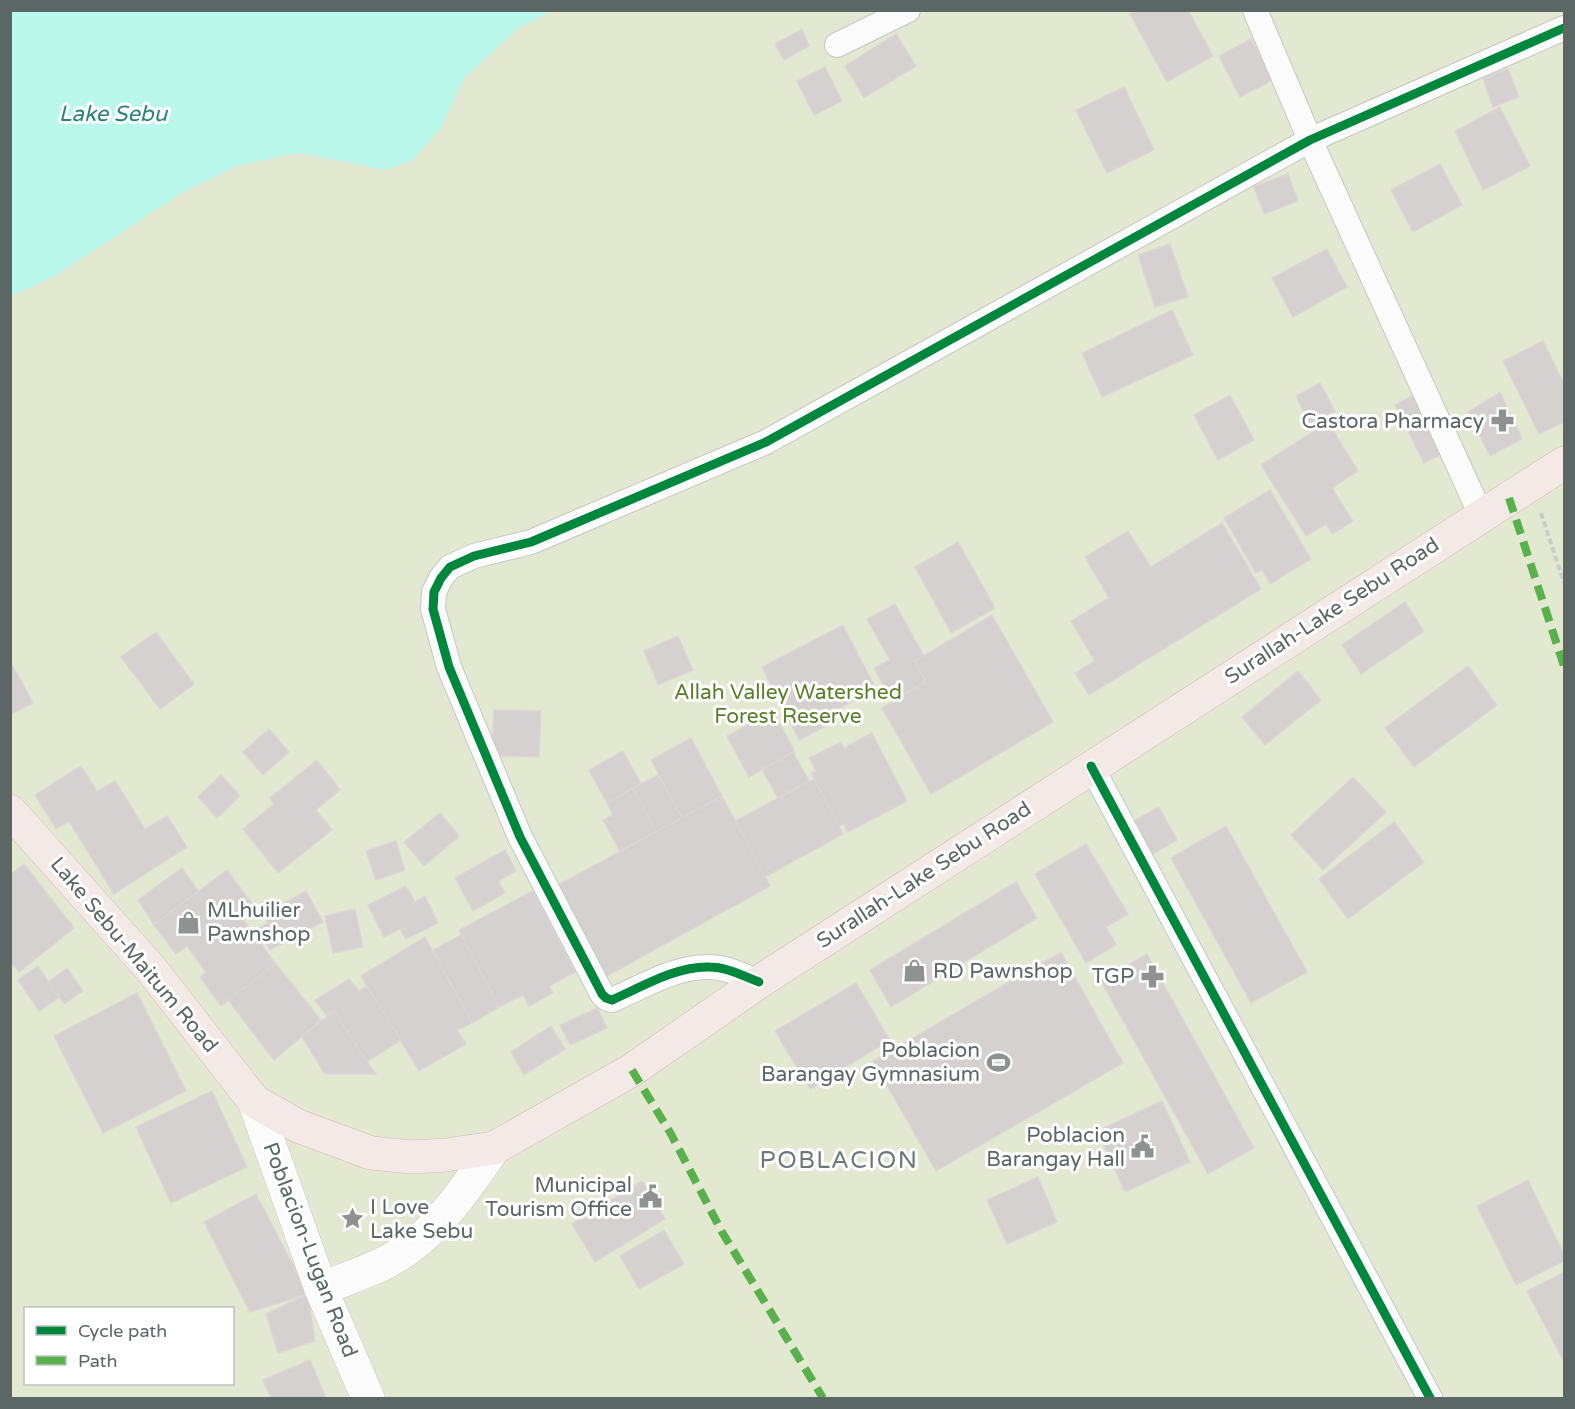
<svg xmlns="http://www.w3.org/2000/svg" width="1575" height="1409" viewBox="0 0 1575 1409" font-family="'Varela Round',sans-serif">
<rect width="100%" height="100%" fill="#ede7e6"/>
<path fill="#e2e9d0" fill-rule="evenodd" d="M10,11H1564V1398H11ZM26,1308H232V1384H26Z"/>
<polygon fill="#baf8ec" points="11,10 552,10 552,11 520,27 464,78 440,129 413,160 385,170 300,153 239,165 180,194 55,276 11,296"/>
<g fill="#d4d1d0" stroke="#dcd6d6" stroke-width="1.5">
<polygon points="1136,10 1188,10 1213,56 1167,82 1130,14"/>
<polygon points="802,29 809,46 784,60 775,44"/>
<polygon points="896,34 916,66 864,98 845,66"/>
<polygon points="1251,39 1273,80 1240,97 1219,56"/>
<polygon points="825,67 842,101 814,115 797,81"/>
<polygon points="1508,69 1519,97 1493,107 1483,78"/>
<polygon points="1124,87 1154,150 1107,173 1076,110"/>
<polygon points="1500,107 1530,166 1483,190 1455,131"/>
<polygon points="1440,164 1462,205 1413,232 1391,190"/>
<polygon points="1288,174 1298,201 1264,214 1254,187"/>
<polygon points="1170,244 1188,297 1155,307 1138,255"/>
<polygon points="1327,249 1347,287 1293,317 1272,278"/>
<polygon points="1172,310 1193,355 1102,397 1082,353"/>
<polygon points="1543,341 1564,384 1564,422 1539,434 1503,361"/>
<polygon points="1320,383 1335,411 1310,424 1296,396"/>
<polygon points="1419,392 1448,451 1424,463 1395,405"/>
<polygon points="1500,392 1522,439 1490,456 1468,412"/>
<polygon points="1230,395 1254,440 1218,460 1194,415"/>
<polygon points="1328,422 1358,471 1332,488 1353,521 1332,534 1326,524 1306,536 1261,465"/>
<polygon points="1270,490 1311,559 1270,584 1262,570 1256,573 1224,518"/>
<polygon points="1222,523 1261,589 1089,695 1075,673 1095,661 1071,621 1109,598 1085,557 1128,531 1151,567"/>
<polygon points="958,542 995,608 951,633 915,567"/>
<polygon points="1405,602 1424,631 1361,674 1342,645"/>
<polygon points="895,604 924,656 915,661 926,682 892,701 874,668 890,660 867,619"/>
<polygon points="992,615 1053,722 931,794 882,708 926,682 915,661"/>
<polygon points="843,625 876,689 823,717 828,725 799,740 762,667"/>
<polygon points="156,632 194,684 160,709 121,657"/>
<polygon points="678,636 693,670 658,685 644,651"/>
<polygon points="13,666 33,703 10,715 10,668"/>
<polygon points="1468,666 1497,705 1414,767 1385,728"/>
<polygon points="1298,671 1321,700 1265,745 1242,717"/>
<polygon points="494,710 541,711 539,757 492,756"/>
<polygon points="773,711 795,752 749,777 727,736"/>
<polygon points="269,729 289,752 263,775 243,752"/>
<polygon points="872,733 907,801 848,832 843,824 838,826 811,773 816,771 809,758 841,742 844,748"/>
<polygon points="691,738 722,796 682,818 651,760"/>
<polygon points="623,751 641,784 607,803 589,770"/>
<polygon points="793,752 809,781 778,798 762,770"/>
<polygon points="317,760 340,790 316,810 332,830 278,873 243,829 274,804 270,798"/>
<polygon points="81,766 97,792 115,781 145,829 167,816 187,847 114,894 69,821 56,829 35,795"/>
<polygon points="221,775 240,796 217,818 198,797"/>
<polygon points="658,775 682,818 656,832 633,788"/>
<polygon points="1353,777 1386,812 1323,870 1291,835"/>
<polygon points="814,779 843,834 765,877 735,821"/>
<polygon points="633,788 656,832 620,851 603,820 613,815 607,803"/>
<polygon points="722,796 770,886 607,976 558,885"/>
<polygon points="1159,807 1177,840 1148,857 1130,823"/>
<polygon points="440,813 459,836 424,866 404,842"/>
<polygon points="1394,822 1424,862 1348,919 1319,879"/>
<polygon points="1226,826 1307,972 1251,1003 1171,858"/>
<polygon points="396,841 405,870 376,880 366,851"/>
<polygon points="1086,844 1128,914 1106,927 1116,945 1086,963 1035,874"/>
<polygon points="505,850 516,871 498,881 505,893 473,911 455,878"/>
<polygon points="24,864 74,928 19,972 10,961 10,875"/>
<polygon points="182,868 198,891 154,925 138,900"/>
<polygon points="227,870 256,909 243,919 276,964 221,1006 200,977 206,972 187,946 176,954 154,925"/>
<polygon points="1016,882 1037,918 891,1007 870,970"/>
<polygon points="406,886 415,902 425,896 438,923 406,939 400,929 384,937 368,905"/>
<polygon points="306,891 323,922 270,950 258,928 268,923 263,914"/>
<polygon points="533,891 575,972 549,986 553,993 529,1006 523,995 499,1007 459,930"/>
<polygon points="355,909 363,947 333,953 325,916"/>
<polygon points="461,935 499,1007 472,1023 433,950"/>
<polygon points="425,937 472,1023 457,1030 466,1044 419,1071 361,976"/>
<polygon points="1061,952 1123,1063 936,1171 873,1061"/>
<polygon points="1147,954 1254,1148 1208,1174 1101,981"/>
<polygon points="276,964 321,1020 274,1060 228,1000"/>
<polygon points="38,966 59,998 39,1011 18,980"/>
<polygon points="67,968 83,991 64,1004 48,982"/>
<polygon points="349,979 359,991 367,986 401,1040 367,1062 334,1011 327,1016 315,1000"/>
<polygon points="856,983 890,1040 810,1089 775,1031"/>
<polygon points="137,993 186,1091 103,1133 54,1036"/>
<polygon points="597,1008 607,1028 570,1045 560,1025"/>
<polygon points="334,1011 367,1062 376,1074 325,1074 302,1037"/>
<polygon points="551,1026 565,1049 524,1075 511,1052"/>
<polygon points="212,1091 247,1167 171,1203 136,1127"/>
<polygon points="1162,1101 1190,1162 1125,1192 1097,1131"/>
<polygon points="1038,1177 1057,1222 1007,1244 987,1200"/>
<polygon points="1528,1180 1564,1255 1564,1261 1516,1285 1477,1206"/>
<polygon points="642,1181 665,1219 595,1262 572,1224"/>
<polygon points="256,1194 308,1294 250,1312 204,1222"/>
<polygon points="664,1230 684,1264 639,1289 620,1256"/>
<polygon points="1564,1272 1564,1362 1527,1291"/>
<polygon points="308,1294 315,1341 278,1353 266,1314"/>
<polygon points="310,1360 326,1398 271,1398 263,1380"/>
</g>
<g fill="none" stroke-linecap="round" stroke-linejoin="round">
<defs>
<g id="minor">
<polyline points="1255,10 1310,140 1481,515"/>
<polyline points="837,45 908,10"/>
<polyline points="1091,766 1430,1398"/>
<path d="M759,982C743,976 727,967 709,967C676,966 642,987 612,1000L606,998L602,994L520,837L449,667L433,609L434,592L441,578L450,567L474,556L531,542L766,442L1310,140L1564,28"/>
</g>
<g id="secondary">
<polyline points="254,1101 321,1289 368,1398"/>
<path d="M321,1289C352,1276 387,1266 413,1245C446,1219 470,1182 494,1148"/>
</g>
<polyline id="primary" points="10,811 151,969 254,1101 298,1126 371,1153 411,1157 446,1155 494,1148 632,1070 759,982 1564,463"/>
</defs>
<use href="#minor" stroke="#c7c6c5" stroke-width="26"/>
<use href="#secondary" stroke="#c7c6c6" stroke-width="34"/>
<use href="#primary" stroke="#d7b6b2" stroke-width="34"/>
<polyline stroke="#c8cec8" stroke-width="4" stroke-dasharray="6 3" stroke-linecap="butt" points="1541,513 1564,583"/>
<use href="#minor" stroke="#fcfbfb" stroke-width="24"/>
<use href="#secondary" stroke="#fcfbfb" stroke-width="33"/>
<use href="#primary" stroke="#f3eae8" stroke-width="33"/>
<g stroke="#58b14a" stroke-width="8" stroke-dasharray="15 8" stroke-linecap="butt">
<polyline points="1509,498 1564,666"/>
<polyline points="632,1070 671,1134 722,1232 823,1398"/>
</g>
<defs>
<g id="cycleway">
<polyline points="1091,766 1430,1398"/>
<path d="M759,982C743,976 727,967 709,967C676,966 642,987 612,1000L606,998L602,994L520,837L449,667L433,609L434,592L441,578L450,567L474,556L531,542L766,442L1310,140L1564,28"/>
</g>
</defs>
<use href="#cycleway" stroke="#fff" stroke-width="13"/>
<use href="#cycleway" stroke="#00873e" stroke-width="9"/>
</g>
<defs>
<symbol id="pharmacy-bare" viewBox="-9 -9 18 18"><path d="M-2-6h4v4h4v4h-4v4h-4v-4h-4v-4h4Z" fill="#8e9392" stroke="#fff" stroke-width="2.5" paint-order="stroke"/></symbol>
<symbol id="shop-bare" viewBox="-9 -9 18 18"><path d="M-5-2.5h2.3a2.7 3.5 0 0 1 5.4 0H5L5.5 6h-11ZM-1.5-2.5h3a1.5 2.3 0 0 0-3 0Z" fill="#8e9392" stroke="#fff" stroke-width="2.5" paint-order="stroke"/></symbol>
<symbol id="stadium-bare" viewBox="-9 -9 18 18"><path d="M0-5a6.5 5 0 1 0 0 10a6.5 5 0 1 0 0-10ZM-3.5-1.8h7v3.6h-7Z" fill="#8e9392" stroke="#fff" stroke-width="2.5" paint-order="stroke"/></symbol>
<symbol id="civic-bare" viewBox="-9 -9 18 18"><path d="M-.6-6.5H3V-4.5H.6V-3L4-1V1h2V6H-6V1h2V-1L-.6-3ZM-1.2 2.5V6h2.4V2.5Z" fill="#8e9392" stroke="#fff" stroke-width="2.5" paint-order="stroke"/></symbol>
<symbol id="sight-bare" viewBox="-9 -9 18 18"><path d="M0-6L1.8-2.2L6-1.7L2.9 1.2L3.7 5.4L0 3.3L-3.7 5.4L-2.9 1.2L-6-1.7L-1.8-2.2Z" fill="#8e9392" stroke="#fff" stroke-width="2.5" paint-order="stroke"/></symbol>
</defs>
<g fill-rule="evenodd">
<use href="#pharmacy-bare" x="1486" y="404" width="33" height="33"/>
<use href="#shop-bare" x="172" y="906" width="33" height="33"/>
<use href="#shop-bare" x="898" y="954" width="33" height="33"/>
<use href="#pharmacy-bare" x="1136" y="960" width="33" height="33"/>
<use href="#stadium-bare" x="982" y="1046" width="33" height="33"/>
<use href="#civic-bare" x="1126" y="1130" width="33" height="33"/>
<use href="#civic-bare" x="634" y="1180" width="33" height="33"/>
<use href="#sight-bare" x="336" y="1202" width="33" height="33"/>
</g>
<g text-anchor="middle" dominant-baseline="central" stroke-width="6" stroke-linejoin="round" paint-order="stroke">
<g font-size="21" fill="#5b6665" stroke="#fff" text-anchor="end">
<text x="1484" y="421">Castora Pharmacy</text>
<text x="207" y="910" text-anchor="start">MLhuilier<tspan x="207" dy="24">Pawnshop</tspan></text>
<text x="933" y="971" text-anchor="start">RD Pawnshop</text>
<text x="1134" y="976">TGP</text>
<text x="980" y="1050">Poblacion<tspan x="980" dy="24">Barangay Gymnasium</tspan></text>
<text x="1125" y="1135">Poblacion<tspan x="1125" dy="24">Barangay Hall</tspan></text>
<text x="632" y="1185">Municipal<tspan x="632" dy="24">Tourism Office</tspan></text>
<text x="370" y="1207" text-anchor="start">I Love<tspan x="370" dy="24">Lake Sebu</tspan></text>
</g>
<g font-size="21" fill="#5b6665" stroke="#fff">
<text transform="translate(1332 611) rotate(-33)">Surallah-Lake Sebu Road</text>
<text transform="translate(924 875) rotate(-33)">Surallah-Lake Sebu Road</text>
<text transform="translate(134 955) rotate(50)">Lake Sebu-Maitum Road</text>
<text transform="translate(310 1250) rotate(69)">Poblacion-Lugan Road</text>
</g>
<g font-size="21" fill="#5a7e2a" stroke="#fff">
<text x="788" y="692">Allah Valley Watershed<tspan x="788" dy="24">Forest Reserve</tspan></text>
</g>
<g font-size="22" font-style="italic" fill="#2a8379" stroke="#fff">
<text x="113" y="114">Lake Sebu</text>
</g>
<g font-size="24" letter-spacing="1.5" fill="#6c7876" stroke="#fff">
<text x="839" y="1160">POBLACION</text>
</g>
</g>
<rect width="1575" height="1409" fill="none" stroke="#5b6665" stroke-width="24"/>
<rect x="24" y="1307" width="210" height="78" fill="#ffffff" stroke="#bdc2c1" stroke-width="1.5"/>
<rect x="36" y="1326" width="30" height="9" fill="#00873e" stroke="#bdc2c1" stroke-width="1.5"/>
<text x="78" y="1337" font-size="18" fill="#5b6665">Cycle path</text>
<rect x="36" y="1356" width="30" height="9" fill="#58b14a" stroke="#bdc2c1" stroke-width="1.5"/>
<text x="78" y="1367" font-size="18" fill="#5b6665">Path</text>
</svg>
